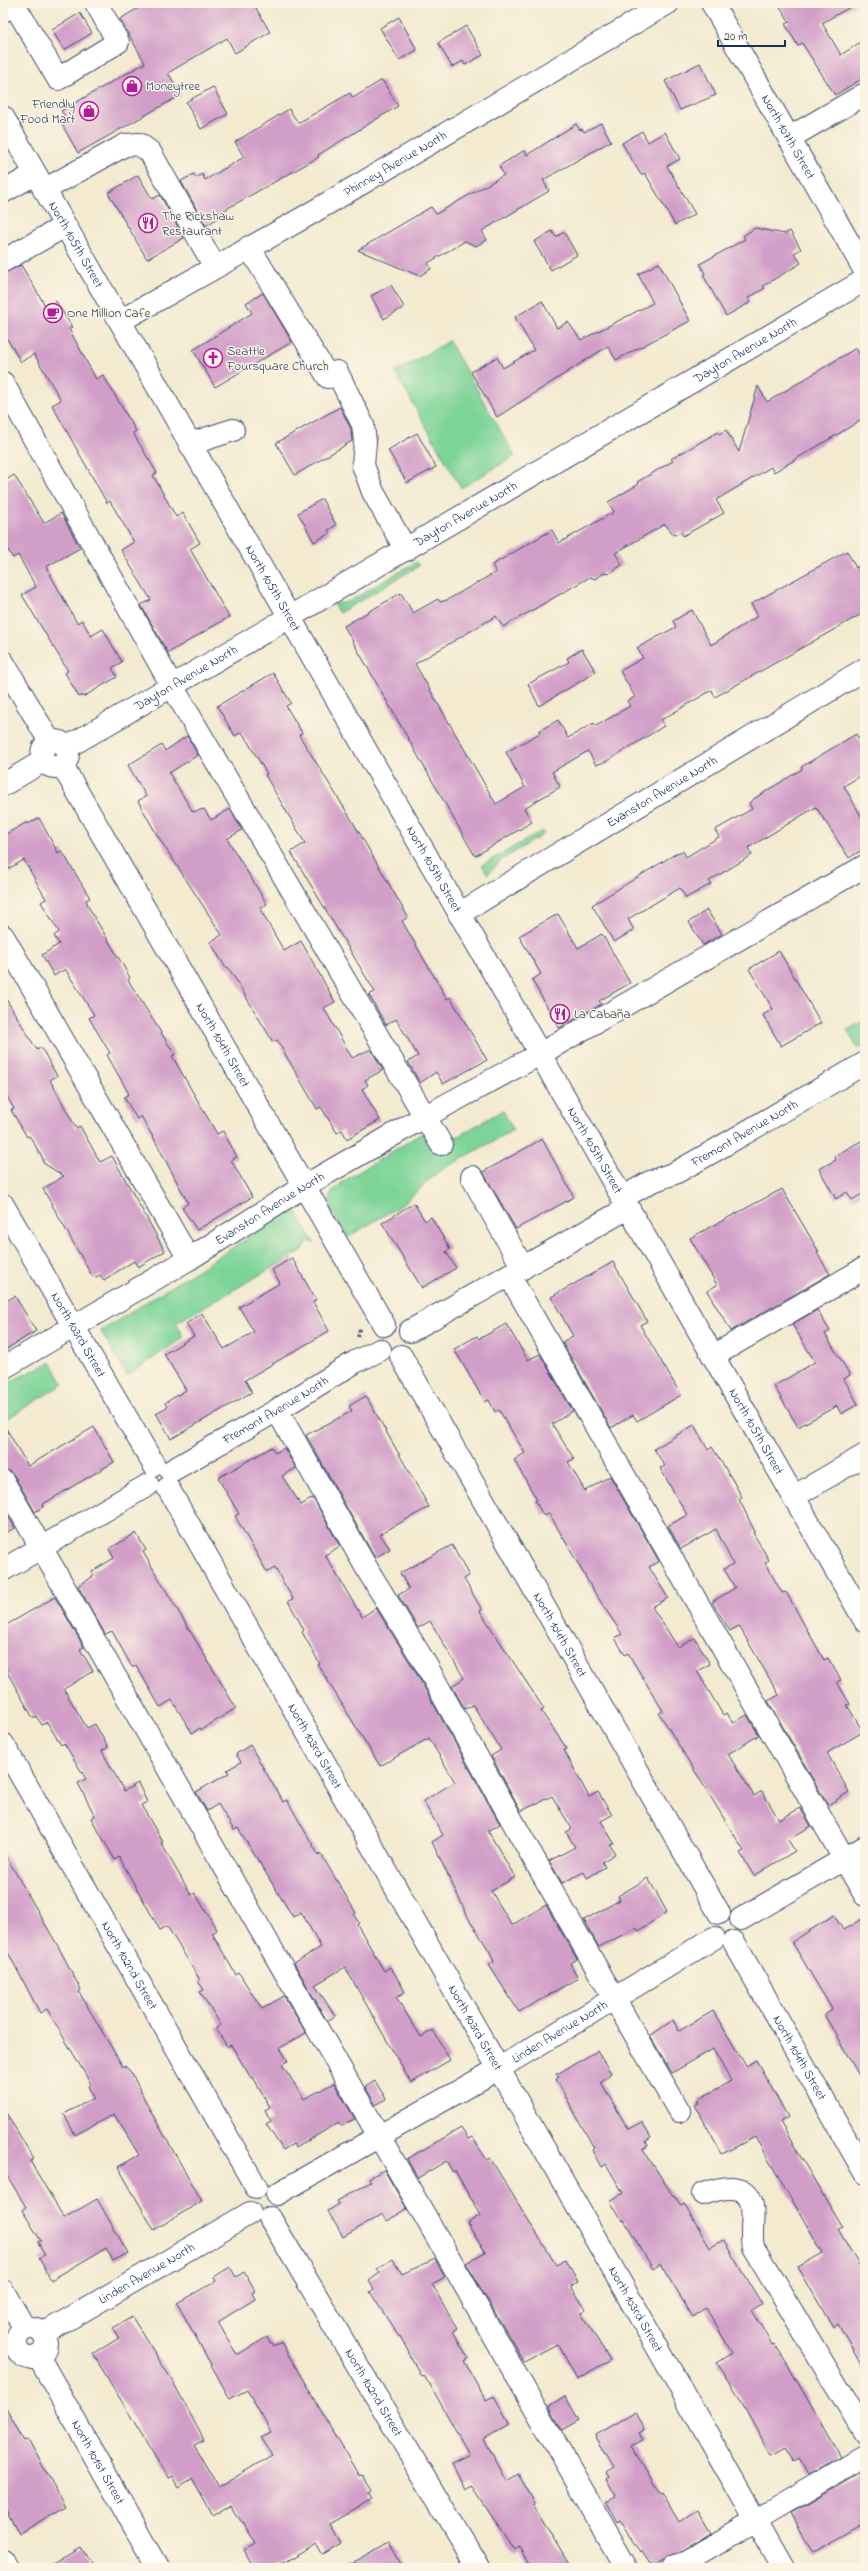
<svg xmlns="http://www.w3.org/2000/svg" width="868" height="2571" viewBox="0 0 868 2571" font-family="'Indie Flower',sans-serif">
<rect width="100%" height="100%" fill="#fcf5e5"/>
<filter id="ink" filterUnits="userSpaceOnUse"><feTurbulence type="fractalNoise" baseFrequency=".025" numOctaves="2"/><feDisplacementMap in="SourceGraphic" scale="8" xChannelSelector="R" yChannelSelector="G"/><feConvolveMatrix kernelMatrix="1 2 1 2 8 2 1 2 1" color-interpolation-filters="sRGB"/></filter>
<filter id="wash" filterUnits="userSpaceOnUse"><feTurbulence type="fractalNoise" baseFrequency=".012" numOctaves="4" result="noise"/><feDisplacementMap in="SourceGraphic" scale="16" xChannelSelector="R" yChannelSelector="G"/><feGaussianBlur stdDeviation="0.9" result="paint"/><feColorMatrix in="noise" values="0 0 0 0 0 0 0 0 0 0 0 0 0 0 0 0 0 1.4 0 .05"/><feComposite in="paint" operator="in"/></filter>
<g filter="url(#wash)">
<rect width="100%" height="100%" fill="#f3ead0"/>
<g fill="#7dd498" stroke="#4c827b">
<polygon points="449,341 515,456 461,488 395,372"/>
<polygon points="416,562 419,566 339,613 334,605 350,601"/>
<polygon points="542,831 544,834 502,860 488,874 482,865"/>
<polygon points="865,1020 865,1044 858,1049 847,1030"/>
<polygon points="503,1110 513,1130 438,1172 403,1204 348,1237 330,1208 330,1195 341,1183 424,1132 434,1150"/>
<polygon points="295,1208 314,1243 308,1241 303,1250 176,1323 184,1337 127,1376 101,1331"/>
<polygon points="51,1362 63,1384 3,1421 3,1385"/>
</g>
<g id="blocks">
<g fill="#d19ec8">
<polygon points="147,3 253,3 270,32 235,53 227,38 168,73 181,95 78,153 59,119 65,116 61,111 145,63 120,19"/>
<polygon points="778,3 857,3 822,23 841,55 865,39 865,77 835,95 802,43 798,46 785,24 789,22"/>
<polygon points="80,13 92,33 64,50 52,30"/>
<polygon points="399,17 417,50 399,60 380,28"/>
<polygon points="466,26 483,55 465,65 463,61 452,67 438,43"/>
<polygon points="700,63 716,95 680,110 665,81"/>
<polygon points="382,80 398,106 318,155 319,157 219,213 221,216 206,226 181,181 194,174 196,178 202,174 205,180 244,157 235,142 289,109 298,123 350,93 353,98"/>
<polygon points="213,87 228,114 201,129 186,102"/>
<polygon points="601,123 611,141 543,180 549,191 482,231 487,240 476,246 465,241 428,263 431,269 419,276 358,250 431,207 436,214 504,175 499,166 525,150 527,155 576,124 580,130 582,129 584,132"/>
<polygon points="642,131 648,142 665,132 680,159 667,166 695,214 675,225 645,173 641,175 622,143"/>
<polygon points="138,175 152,199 160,195 184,238 147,259 108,193"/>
<polygon points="755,228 785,234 790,231 801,249 794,253 801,263 763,286 765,288 748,298 751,302 726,316 703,275 705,274 700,264 745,239 743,236"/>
<polygon points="552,231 556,237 564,232 577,255 551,270 534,242"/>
<polygon points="659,263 690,321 616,360 608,346 497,417 471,372 497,357 503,368 534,350 515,317 542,301 557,328 568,322 581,340 653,303 638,274"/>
<polygon points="21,265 46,307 56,301 72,327 69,329 96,379 103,375 136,431 133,433 157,473 153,475 176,517 183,513 200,543 190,549 229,617 168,653 141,605 151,600 121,550 134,542 110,501 107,503 52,405 61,400 34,354 21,362 3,332 3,273"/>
<polygon points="391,285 404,307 384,319 371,296"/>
<polygon points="263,293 292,342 215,387 193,350 252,313 246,303"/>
<polygon points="856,348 865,364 865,418 774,472 771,467 716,500 724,513 683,536 681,532 674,535 665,524 615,553 622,565 608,574 604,573 595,579 590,577 503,627 496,616 415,664 496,804 525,787 506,752 540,733 539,731 558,720 568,738 594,723 596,726 630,706 627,701 635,697 620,671 643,658 637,648 676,627 673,621 692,610 711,645 758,616 751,604 847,551 856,568 865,563 865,612 715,697 712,690 661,720 664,726 607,761 596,765 588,751 552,772 560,787 524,808 532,822 475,856 344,626 401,593 413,613 438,599 440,602 447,600 496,572 492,565 552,530 559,543 614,512 608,502 639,484 637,482 673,461 671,459 718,432 719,434 726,430 739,452 758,386 767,402"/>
<polygon points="340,407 351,429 352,441 295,475 276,443"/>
<polygon points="417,433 436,467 407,483 388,450"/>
<polygon points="14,475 44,523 61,513 80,548 46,567 77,623 82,620 91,636 103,629 122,662 112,668 117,677 83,697 82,695 79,697 65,673 68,671 22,595 36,587 18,555 13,558 8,550 3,553 3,482"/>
<polygon points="322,499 336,525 328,530 330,533 314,542 298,513"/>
<polygon points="582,649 596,672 539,706 528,684 569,662 567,658"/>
<polygon points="273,673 291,703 286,706 302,733 299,735 353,822 408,917 402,921 447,999 450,997 487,1060 443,1084 436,1072 420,1083 408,1062 418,1056 396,1019 386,1025 369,995 375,992 291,852 305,843 265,775 267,774 242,732 235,736 217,706"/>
<polygon points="856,734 865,749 865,773 844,786 865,823 865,848 849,858 816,807 748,848 752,855 709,881 711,884 686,898 680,888 628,919 634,930 614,942 592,905 677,853 683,851 686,857 719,837 715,830 752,809 749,803 755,798 802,769 801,767"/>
<polygon points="187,736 198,755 169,773 193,812 204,809 211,820 230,809 242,830 227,839 267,904 260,909 284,951 301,941 335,1002 324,1008 352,1058 371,1049 383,1070 365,1080 368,1085 362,1089 380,1120 347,1139 342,1130 337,1133 321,1107 317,1109 277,1040 273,1042 228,967 226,968 210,942 222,935 157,835 138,801 146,796 128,765 162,745 165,751"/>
<polygon points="39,818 58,853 62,851 90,898 86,900 89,908 124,967 130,978 128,980 175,1055 172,1056 217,1134 223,1131 237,1157 231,1160 252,1197 197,1230 182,1208 188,1203 158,1146 141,1116 137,1119 124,1097 129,1094 107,1055 110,1053 89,1018 94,1015 65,969 54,976 42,955 59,944 54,936 59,932 41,902 46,899 24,860 3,872 3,836 27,822 28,824"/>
<polygon points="707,910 722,934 703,945 689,922"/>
<polygon points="558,914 578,948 602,934 630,983 599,1001 601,1004 559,1028 532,980 541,974 519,936"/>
<polygon points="779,951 821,1023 781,1046 763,1015 773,1009 749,969"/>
<polygon points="3,994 37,1050 41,1047 57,1076 50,1080 76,1128 80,1126 100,1162 112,1156 165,1251 138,1267 134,1261 104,1280 100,1275 96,1277 92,1276 43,1189 64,1176 43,1163 43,1159 32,1140 29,1136 27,1137 11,1110 14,1109 3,1089"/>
<polygon points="542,1139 574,1197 516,1229 483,1172"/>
<polygon points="865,1139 865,1192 852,1200 847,1192 836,1199 819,1169 836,1160 834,1156"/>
<polygon points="782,1189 819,1252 817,1253 830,1274 731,1331 707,1291 717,1285 690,1238"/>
<polygon points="414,1203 425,1221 431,1217 450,1249 446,1252 456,1268 422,1288 382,1223"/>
<polygon points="292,1258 316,1300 313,1302 329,1331 245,1380 252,1392 171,1439 156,1413 167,1407 165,1403 186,1390 164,1354 194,1336 186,1324 202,1313 224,1349 254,1332 239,1307 280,1283 272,1270"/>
<polygon points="613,1262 647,1321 640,1325 681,1395 637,1421 633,1415 611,1428 562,1342 573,1336 551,1297"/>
<polygon points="15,1296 36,1331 3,1351 3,1303"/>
<polygon points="817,1310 830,1331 825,1334 850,1375 844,1379 858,1404 841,1414 837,1406 798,1427 774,1386 815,1362 792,1324"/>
<polygon points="506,1324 528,1360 540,1354 573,1411 552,1424 574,1459 568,1462 585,1491 610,1476 659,1561 649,1567 668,1598 652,1607 678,1647 695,1638 710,1664 697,1671 723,1715 727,1713 733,1723 747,1715 759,1735 728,1754 754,1796 762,1791 779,1820 800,1808 811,1826 788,1840 795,1851 754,1876 740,1853 744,1851 659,1713 663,1711 628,1653 625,1655 615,1638 622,1634 593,1590 549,1513 544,1516 535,1501 537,1500 514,1460 525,1453 499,1410 495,1412 489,1400 485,1402 454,1349 477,1336 479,1339"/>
<polygon points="366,1396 429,1507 380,1534 390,1549 375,1558 306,1435 352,1411 349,1406"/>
<polygon points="3,1423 28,1466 94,1427 114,1462 43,1504 44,1506 35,1512 14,1475 3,1469"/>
<polygon points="694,1425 708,1450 712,1447 732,1479 742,1497 739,1499 755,1532 753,1533 769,1560 765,1563 782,1593 786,1592 824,1660 828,1658 841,1680 837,1682 850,1704 847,1705 863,1732 827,1753 849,1792 828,1805 768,1701 779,1695 739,1626 730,1631 712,1602 735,1588 724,1569 733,1564 716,1529 681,1549 668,1526 687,1515 660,1468 665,1466 654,1449"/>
<polygon points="272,1447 275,1453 284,1448 296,1468 282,1476 301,1505 313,1498 340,1546 325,1555 362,1617 376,1608 414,1669 500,1824 488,1831 515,1877 491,1891 512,1925 546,1905 577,1959 570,1963 578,1978 519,2012 489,1965 494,1962 490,1952 469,1919 432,1842 443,1835 423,1801 455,1782 429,1738 380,1766 318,1665 320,1664 302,1632 304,1630 288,1601 293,1599 275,1568 267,1572 235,1516 239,1514 218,1478"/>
<polygon points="3,1506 15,1528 3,1534"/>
<polygon points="136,1533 146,1550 143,1552 236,1708 201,1730 200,1728 192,1733 172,1700 160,1707 136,1665 132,1667 112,1631 105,1634 78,1586 94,1576 91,1572 114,1558 109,1549"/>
<polygon points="452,1545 469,1576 464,1579 482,1610 480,1611 544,1709 541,1711 567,1749 564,1750 589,1797 598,1792 612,1815 601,1821 614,1843 610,1845 615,1854 602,1862 605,1867 587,1878 584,1872 562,1883 549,1861 575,1847 566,1832 572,1829 552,1796 521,1811 491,1756 501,1750 473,1705 465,1709 452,1686 464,1678 430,1621 418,1628 398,1595 409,1589 400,1573"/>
<polygon points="55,1597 84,1647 80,1649 93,1671 64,1689 87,1728 95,1724 108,1747 102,1751 124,1791 138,1783 147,1802 141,1805 163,1842 161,1843 191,1895 195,1893 217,1930 212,1933 236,1975 239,1973 262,2009 284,1996 306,2033 280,2048 288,2061 282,2064 304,2099 334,2083 355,2119 341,2126 339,2122 296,2148 293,2144 283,2150 266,2124 271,2121 265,2110 270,2107 253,2077 251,2078 231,2045 227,2047 216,2028 221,2025 200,1992 204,1990 198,1981 200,1980 167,1926 160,1930 119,1857 115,1860 91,1818 95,1816 78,1783 86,1779 64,1743 61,1745 47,1722 42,1725 36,1716 33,1718 7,1672 8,1671 3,1662 3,1627"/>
<polygon points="250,1745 283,1802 287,1800 319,1856 321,1854 356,1913 354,1915 359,1923 357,1924 384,1971 390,1967 395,1974 405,1992 396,1997 421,2037 433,2030 450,2060 411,2083 345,1967 315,1985 335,2016 327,2021 294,1963 321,1947 301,1912 293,1917 238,1828 234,1830 218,1804 207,1811 196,1792 229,1773 227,1770 241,1762 236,1754"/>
<polygon points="3,1851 59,1948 81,1990 79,1992 123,2067 125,2065 132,2074 151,2112 202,2201 154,2230 118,2167 139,2155 114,2114 75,2135 64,2114 94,2098 88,2086 91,2084 47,2009 40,2013 3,1943"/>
<polygon points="648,1878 667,1912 638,1931 636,1928 599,1947 584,1920 620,1900 618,1896"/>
<polygon points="834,1915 843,1930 865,1917 865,2086 824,2014 832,2009 792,1942"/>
<polygon points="713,2011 746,2066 756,2060 788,2117 780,2122 842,2227 838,2229 865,2276 865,2372 838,2324 833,2328 798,2267 823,2253 755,2137 722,2154 695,2105 699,2103 697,2100 731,2081 713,2049 672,2073 650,2036 673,2020 679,2031"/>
<polygon points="597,2051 611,2073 601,2082 628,2129 642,2122 651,2138 646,2141 648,2146 643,2149 673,2196 674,2195 681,2206 684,2204 710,2248 723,2240 762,2304 752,2310 772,2345 774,2344 790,2369 840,2456 809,2474 799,2458 794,2461 785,2447 771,2455 735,2390 716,2363 732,2353 706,2308 693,2317 660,2264 653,2269 624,2220 622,2221 610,2201 623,2193 606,2164 601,2167 592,2150 594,2148 556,2079 559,2077 557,2074"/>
<polygon points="375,2081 386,2099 376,2105 365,2087"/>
<polygon points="3,2108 34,2159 30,2161 64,2218 97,2199 128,2253 113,2261 106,2248 51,2280 39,2258 45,2255 38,2242 41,2241 22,2210 26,2207 3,2169"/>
<polygon points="461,2128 468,2139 472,2137 487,2160 490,2158 556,2265 566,2260 578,2282 571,2286 586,2310 581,2313 610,2360 577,2379 558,2344 524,2362 466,2263 485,2252 467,2223 481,2215 455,2171 453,2172 446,2161 418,2178 407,2159"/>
<polygon points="384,2170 407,2209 387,2221 383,2214 343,2237 328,2211 339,2204 337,2201 371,2182 369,2178"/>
<polygon points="393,2259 402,2274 435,2259 445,2277 432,2284 457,2329 453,2331 468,2358 464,2361 486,2400 494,2396 510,2424 484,2439 507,2481 518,2474 535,2503 533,2504 571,2568 531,2568 519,2548 515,2551 472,2485 465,2489 452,2463 469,2454 428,2381 423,2375 421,2376 400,2336 399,2337 370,2292 374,2289 369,2281 380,2273 377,2269"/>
<polygon points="230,2267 236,2277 244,2272 255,2291 252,2293 255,2299 218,2322 237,2355 267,2337 273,2347 281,2342 359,2476 362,2475 371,2492 368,2494 372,2500 330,2524 342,2544 324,2555 317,2543 273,2568 255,2568 245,2550 255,2544 231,2505 213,2516 192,2479 178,2487 172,2476 168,2478 93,2354 119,2338 113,2328 132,2317 172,2380 204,2440 194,2445 219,2487 272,2455 261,2437 271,2432 247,2390 230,2399 177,2303 216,2281 214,2277"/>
<polygon points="565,2396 579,2420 562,2430 549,2406"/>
<polygon points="3,2403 24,2441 28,2439 65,2506 19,2534 3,2506"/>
<polygon points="635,2412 644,2430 639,2433 643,2440 632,2446 660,2494 662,2493 679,2522 698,2510 711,2532 652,2568 620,2521 617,2523 605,2501 615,2496 606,2479 609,2477 606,2473 614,2468 595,2435"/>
<polygon points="861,2472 865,2478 865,2524 813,2553 791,2513"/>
<polygon points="389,2542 403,2568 344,2568"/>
<polygon points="82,2547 95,2568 46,2568"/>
</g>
</g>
</g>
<g filter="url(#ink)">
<use href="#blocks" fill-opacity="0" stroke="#3b4b6f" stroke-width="1"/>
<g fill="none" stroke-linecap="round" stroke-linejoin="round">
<defs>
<g id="minor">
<path id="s1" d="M712,3L865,271"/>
<polyline points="14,4 58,79 118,42 96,3"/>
<polyline points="789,138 865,94"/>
<polyline points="44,190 125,145 139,144 150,152 215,267"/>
<polyline points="3,192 35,174"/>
<polyline points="249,247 328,377"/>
<polyline points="3,261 65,226"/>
<path id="s2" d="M120,321L301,219L668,3"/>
<polyline points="337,372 363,425 365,442 363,465 373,492 406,550"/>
<polyline points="3,383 172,686 441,1144"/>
<polyline points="190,444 233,430"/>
<polyline points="3,662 50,742"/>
<circle cx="55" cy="754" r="13"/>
<path id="s3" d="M66,748L865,280"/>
<path id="s4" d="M62,765L384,1325"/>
<polyline points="3,785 43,761"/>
<path id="s5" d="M459,914L865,669"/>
<polyline points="3,936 189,1259"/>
<polyline points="472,1177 523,1268"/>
<path id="s6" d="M622,1198L650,1182L675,1173L714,1151L865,1063"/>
<path id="s7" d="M3,1205L154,1465"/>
<polyline points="509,1275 865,1895"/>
<polyline points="410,1331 628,1208"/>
<path id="s8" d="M401,1356L719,1913"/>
<polyline points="713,1356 865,1268"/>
<path id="s9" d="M3,1368L189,1259L303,1187L424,1117L540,1054L865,866"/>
<polyline points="277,1410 370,1574 425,1663 523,1840 679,2111"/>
<path id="s10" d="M171,1471L279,1409L355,1362L380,1350"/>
<polyline points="3,1481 627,2568"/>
<path id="s11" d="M168,1488L783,2568"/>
<polyline points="793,1497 865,1455"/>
<polyline points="3,1570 148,1485"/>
<path id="s12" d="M3,1744L256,2187"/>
<polyline points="741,1919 865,1847"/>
<path id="s13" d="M734,1942L865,2173"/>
<path id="s14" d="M277,2194L498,2069L714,1938"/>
<path d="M703,2194C719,2188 749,2180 752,2206C754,2220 750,2233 753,2247L865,2433"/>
<path id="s15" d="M270,2218L478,2568"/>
<polyline points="3,2291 25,2329"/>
<circle cx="31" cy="2343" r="15"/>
<path id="s16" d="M43,2334L250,2213"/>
<path id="s17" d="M38,2356L158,2568"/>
<polyline points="3,2560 7,2568"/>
<polyline points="674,2568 865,2455"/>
</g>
<g id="major">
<polyline points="3,11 16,3"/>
<path id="s18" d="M3,117L865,1621"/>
</g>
</defs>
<use href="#minor" stroke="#3b4b6f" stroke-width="24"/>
<use href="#major" stroke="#3b4b6f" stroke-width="24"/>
<polyline stroke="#3b4b6f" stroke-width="2.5" stroke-dasharray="3 3" stroke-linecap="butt" points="358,1337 358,1331 362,1328"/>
<use href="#minor" stroke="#fff" stroke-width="22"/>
<use href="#major" stroke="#fff" stroke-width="22"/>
</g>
</g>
<defs>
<symbol id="shop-ring" viewBox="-11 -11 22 22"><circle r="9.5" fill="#fcf5e5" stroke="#b5179e" stroke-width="1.5"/><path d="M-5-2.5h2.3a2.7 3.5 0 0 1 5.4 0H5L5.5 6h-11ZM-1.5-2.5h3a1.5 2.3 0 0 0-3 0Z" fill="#b5179e"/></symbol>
<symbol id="restaurant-ring" viewBox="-11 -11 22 22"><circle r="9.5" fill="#fcf5e5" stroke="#b5179e" stroke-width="1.5"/><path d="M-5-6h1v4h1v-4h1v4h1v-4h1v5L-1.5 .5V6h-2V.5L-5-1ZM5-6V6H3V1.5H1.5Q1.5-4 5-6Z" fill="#b5179e"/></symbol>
<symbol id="cafe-ring" viewBox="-11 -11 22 22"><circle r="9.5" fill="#fcf5e5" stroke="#b5179e" stroke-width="1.5"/><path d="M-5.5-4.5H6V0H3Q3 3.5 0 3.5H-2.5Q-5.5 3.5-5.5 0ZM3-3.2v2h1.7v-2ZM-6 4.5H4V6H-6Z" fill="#b5179e"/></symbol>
<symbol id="church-ring" viewBox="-11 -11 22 22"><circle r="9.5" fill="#fcf5e5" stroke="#b5179e" stroke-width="1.5"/><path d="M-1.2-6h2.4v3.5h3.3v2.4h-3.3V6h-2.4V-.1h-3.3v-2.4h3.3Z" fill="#b5179e"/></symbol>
</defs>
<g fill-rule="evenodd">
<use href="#shop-ring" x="121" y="75" width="22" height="22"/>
<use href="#shop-ring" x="78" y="100" width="22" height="22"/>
<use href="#restaurant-ring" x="137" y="212" width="22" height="22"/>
<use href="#cafe-ring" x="42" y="302" width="22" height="22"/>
<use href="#church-ring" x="202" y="347" width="22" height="22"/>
<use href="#restaurant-ring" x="549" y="1003" width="22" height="22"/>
</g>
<g text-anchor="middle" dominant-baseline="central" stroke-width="3" stroke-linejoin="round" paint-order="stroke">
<g font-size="13" fill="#1b2f5e" stroke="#fcf5e5" text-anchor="start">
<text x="146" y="86">Moneytree</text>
<text x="75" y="104" text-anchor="end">Friendly<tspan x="75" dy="15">Food Mart</tspan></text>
<text x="162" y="216">The Rickshaw<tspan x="162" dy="15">Restaurant</tspan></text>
<text x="67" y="313">One Million Cafe</text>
<text x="227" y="351">Seattle<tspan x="227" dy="15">Foursquare Church</tspan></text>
<text x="574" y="1014">La Cabaña</text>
</g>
<g font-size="13" fill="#1b2f5e" stroke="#fcf5e5">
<text stroke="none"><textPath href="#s1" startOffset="154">North 107th Street</textPath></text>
<text stroke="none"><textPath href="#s2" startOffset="317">Phinney Avenue North</textPath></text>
<text stroke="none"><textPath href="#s18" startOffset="147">North 105th Street</textPath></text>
<text stroke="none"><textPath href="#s3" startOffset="787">Dayton Avenue North</textPath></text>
<text stroke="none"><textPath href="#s3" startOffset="463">Dayton Avenue North</textPath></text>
<text stroke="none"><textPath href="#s18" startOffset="543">North 105th Street</textPath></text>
<text stroke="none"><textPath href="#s3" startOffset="139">Dayton Avenue North</textPath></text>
<text stroke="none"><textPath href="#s5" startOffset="237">Evanston Avenue North</textPath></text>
<text stroke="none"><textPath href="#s18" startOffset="867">North 105th Street</textPath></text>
<text stroke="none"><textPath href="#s4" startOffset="323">North 104th Street</textPath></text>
<text stroke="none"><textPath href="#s6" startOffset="139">Fremont Avenue North</textPath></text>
<text stroke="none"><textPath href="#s18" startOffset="1191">North 105th Street</textPath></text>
<text stroke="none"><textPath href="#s9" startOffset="311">Evanston Avenue North</textPath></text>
<text stroke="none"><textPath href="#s7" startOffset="150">North 103rd Street</textPath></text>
<text stroke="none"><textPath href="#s10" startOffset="121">Fremont Avenue North</textPath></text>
<text stroke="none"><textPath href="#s18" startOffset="1515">North 105th Street</textPath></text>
<text stroke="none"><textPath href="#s8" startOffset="321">North 104th Street</textPath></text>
<text stroke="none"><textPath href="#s11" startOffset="297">North 103rd Street</textPath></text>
<text stroke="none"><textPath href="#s12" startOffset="255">North 102nd Street</textPath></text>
<text stroke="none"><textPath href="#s11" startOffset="621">North 103rd Street</textPath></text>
<text stroke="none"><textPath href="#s14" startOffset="326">Linden Avenue North</textPath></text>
<text stroke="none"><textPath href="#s13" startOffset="133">North 104th Street</textPath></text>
<text stroke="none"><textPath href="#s16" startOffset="120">Linden Avenue North</textPath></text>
<text stroke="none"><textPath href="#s11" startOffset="945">North 103rd Street</textPath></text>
<text stroke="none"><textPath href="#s15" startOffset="203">North 102nd Street</textPath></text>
<text stroke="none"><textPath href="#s17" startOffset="122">North 101st Street</textPath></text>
</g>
</g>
<rect width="868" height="2571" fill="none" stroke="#fcf5e5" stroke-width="16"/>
<path d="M718 40v6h67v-6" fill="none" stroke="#1b2f5e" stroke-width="2"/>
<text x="724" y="40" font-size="12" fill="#1b2f5e" stroke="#fcf5e5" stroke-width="3" paint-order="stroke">20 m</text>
</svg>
